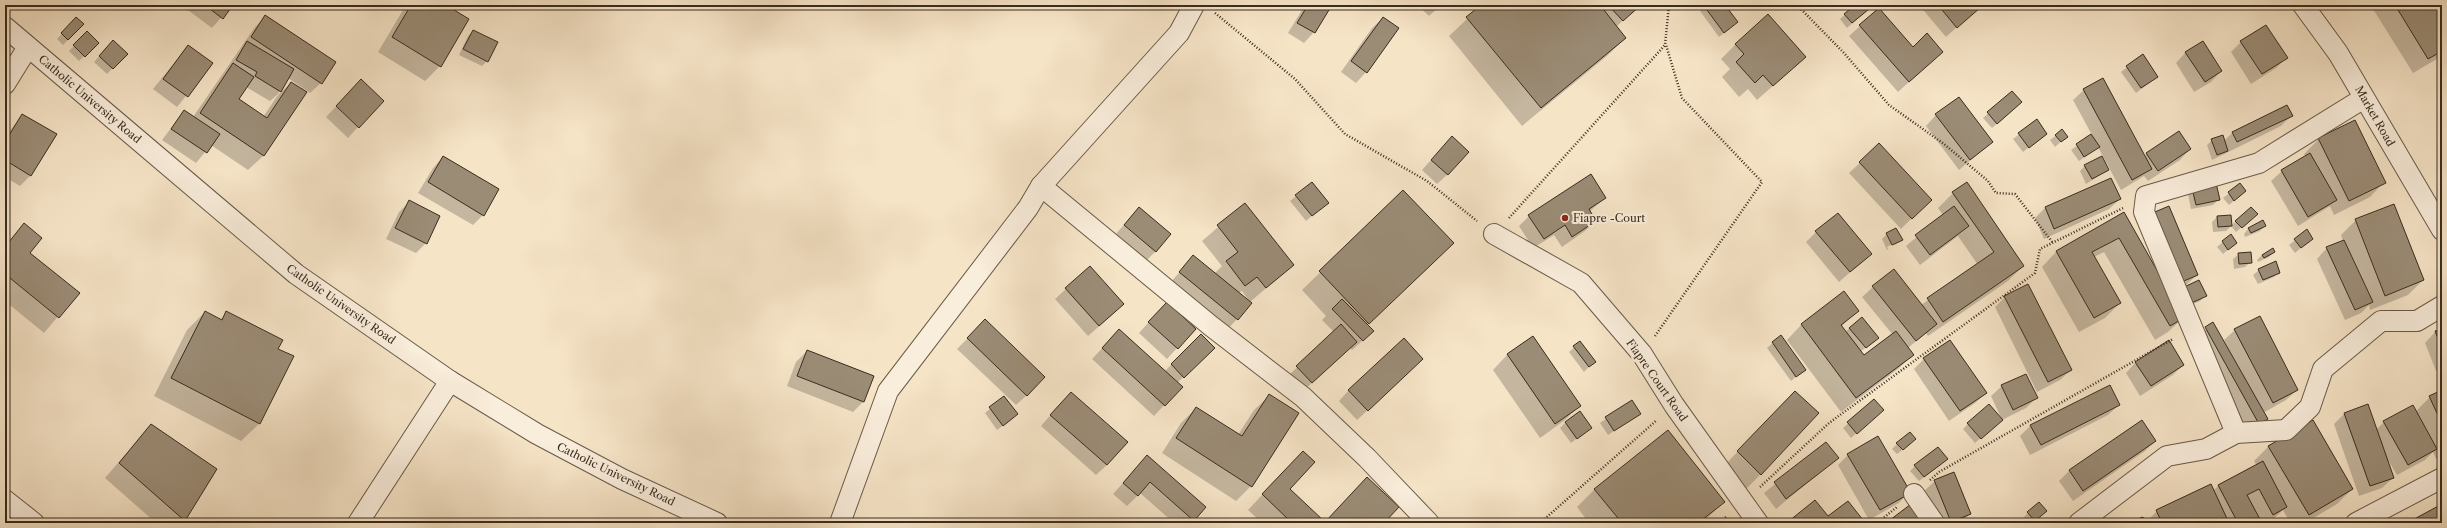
<svg xmlns="http://www.w3.org/2000/svg" width="2447" height="528" viewBox="0 0 2447 528" font-family="'Libre Caslon Text',serif">
<rect width="100%" height="100%" fill="#f6e4c7"/>
<filter id="stains"><feTurbulence type="fractalNoise" baseFrequency=".005" numOctaves="4"/><feColorMatrix values="0 0 0 0 .2 0 0 0 0 .09 0 0 0 0 .02 0 0 0 .5 -.17"/></filter>
<radialGradient id="worn" r=".72"><stop offset=".6" stop-color="#630" stop-opacity="0"/><stop offset="1" stop-color="#630" stop-opacity=".3"/></radialGradient>
<g fill="#0003" fill-rule="evenodd">
<polygon points="181,5 232,5 212,28"/>
<polygon points="406,5 444,5 440,66 425,81 378,52"/>
<polygon points="1305,5 1331,5 1314,32 1304,43 1288,33"/>
<polygon points="1417,5 1441,5 1429,16"/>
<polygon points="1482,5 1639,5 1616,27 1625,38 1607,56 1522,126 1449,36"/>
<polygon points="1707,5 1724,5 1737,22 1719,37 1700,11"/>
<polygon points="1856,5 1873,5 1847,28 1840,19"/>
<polygon points="1919,5 1977,5 1979,7 1946,37"/>
<polygon points="2377,5 2438,5 2442,12 2442,56 2413,73 2373,9"/>
<polygon points="1878,10 1913,48 1931,62 1898,92 1849,36"/>
<polygon points="265,17 321,83 310,93 288,78 278,94 270,101 246,87 238,99 263,117 278,95 291,83 305,92 263,156 248,170 211,145 196,163 162,140 184,111 193,117 255,27"/>
<polygon points="1383,18 1366,72 1356,83 1341,72 1372,28"/>
<polygon points="76,19 82,25 63,45 57,39"/>
<polygon points="473,31 487,61 482,66 459,55 468,36"/>
<polygon points="87,33 97,43 79,61 69,51"/>
<polygon points="2241,42 2286,58 2276,68 2251,84 2231,52"/>
<polygon points="1736,44 1805,57 1757,100 1748,89 1739,97 1722,77 1730,69 1721,59"/>
<polygon points="108,46 126,54 107,74 94,62"/>
<polygon points="188,46 212,64 177,107 153,89"/>
<polygon points="2186,52 2221,71 2211,82 2194,92 2176,63"/>
<polygon points="2142,56 2157,77 2136,93 2121,72"/>
<polygon points="2103,80 2144,156 2147,154 2190,149 2180,160 2148,181 2144,176 2121,190 2098,147 2079,161 2071,150 2092,135 2073,100 2084,90"/>
<polygon points="351,91 358,127 348,138 326,117"/>
<polygon points="2012,92 2016,107 1992,128 1983,118"/>
<polygon points="22,115 31,175 20,186 5,177 5,137"/>
<polygon points="1936,115 1992,142 1959,170 1926,126"/>
<polygon points="2292,115 2281,126 2212,160 2207,145 2212,140 2224,141 2232,133"/>
<polygon points="2036,121 2046,134 2023,152 2013,139"/>
<polygon points="2062,131 2066,137 2055,147 2050,140"/>
<polygon points="2319,139 2384,182 2370,197 2334,215 2330,206 2298,226 2271,181 2282,171 2306,157 2304,154"/>
<polygon points="1879,145 1920,210 1901,229 1849,173"/>
<polygon points="1442,148 1448,174 1437,184 1422,170"/>
<polygon points="443,157 483,215 473,225 418,193 433,168"/>
<polygon points="2085,166 2108,170 2086,184 2080,171"/>
<polygon points="2111,179 2120,199 2109,209 2044,239 2035,218 2045,208"/>
<polygon points="1311,184 1327,203 1306,221 1290,201"/>
<polygon points="2240,185 2245,191 2229,205 2223,198"/>
<polygon points="2193,189 2218,200 2213,205 2191,209 2188,194"/>
<polygon points="1403,192 1435,261 1367,325 1372,331 1362,341 1352,350 1350,348 1301,393 1287,377 1334,332 1322,320 1326,316 1302,290"/>
<polygon points="1953,193 2023,266 2008,281 1928,336 1926,333 1908,348 1913,354 1898,369 1841,412 1787,340 1801,325 1844,293 1857,311 1841,327 1845,332 1850,328 1872,343 1860,352 1864,357 1893,335 1862,297 1873,287 1921,305 1978,265 1958,236 1920,265 1906,246 1943,215 1938,208"/>
<polygon points="1605,198 1589,212 1595,221 1585,231 1562,247 1554,235 1533,248 1519,226 1529,216"/>
<polygon points="409,202 426,243 416,253 386,239 399,212"/>
<polygon points="1245,204 1293,265 1250,302 1242,291 1238,293 1237,319 1227,330 1170,283 1193,257 1214,274 1222,266 1202,241"/>
<polygon points="1139,208 1156,251 1145,262 1114,236"/>
<polygon points="2124,214 2165,285 2197,275 2184,287 2205,296 2200,301 2184,308 2183,318 2168,332 2155,340 2104,252 2094,257 2120,303 2105,318 2079,332 2042,267 2056,252"/>
<polygon points="2230,216 2231,226 2236,221 2251,219 2236,232 2231,226 2226,231 2213,232 2212,222 2217,217"/>
<polygon points="2356,220 2423,280 2408,295 2370,310 2369,305 2361,313 2345,320 2317,259 2327,248 2343,241 2341,235"/>
<polygon points="24,225 29,253 78,293 44,333 5,301 5,245"/>
<polygon points="2265,226 2260,231 2245,237 2244,234 2249,228"/>
<polygon points="2307,231 2312,238 2295,253 2289,245"/>
<polygon points="1816,232 1871,254 1839,282 1806,242"/>
<path d="M1887,234L1902,240L1887,250L1882,239ZM1897,242V244L1888,249L1887,247Z"/>
<polygon points="2231,235 2236,243 2223,254 2217,247"/>
<polygon points="2273,250 2274,252 2269,257 2258,262 2257,260 2262,255"/>
<polygon points="2239,254 2251,262 2245,267 2234,269 2233,259"/>
<polygon points="1090,267 1113,314 1088,336 1055,299"/>
<polygon points="2259,270 2279,272 2274,277 2258,284 2253,275"/>
<polygon points="2005,297 2071,370 2060,380 2037,392 1995,307"/>
<polygon points="205,312 220,320 227,313 277,349 260,423 241,441 154,396 187,330"/>
<polygon points="1156,314 1177,348 1167,359 1139,333"/>
<polygon points="2213,324 2228,350 2229,350 2224,340 2235,330 2297,390 2286,400 2263,413 2266,419 2249,433 2195,338"/>
<polygon points="2442,330 2442,369 2436,371 2425,343 2435,332"/>
<polygon points="975,331 1027,395 1016,405 957,349"/>
<polygon points="1201,335 1213,348 1177,383 1181,387 1154,416 1092,359 1109,341 1164,372"/>
<polygon points="1781,336 1805,369 1791,381 1767,348"/>
<polygon points="1532,338 1579,406 1565,420 1540,438 1493,370 1507,355"/>
<polygon points="1579,343 1594,362 1584,372 1569,352"/>
<polygon points="807,351 863,402 853,412 787,386 796,362"/>
<polygon points="1924,359 1986,393 1975,403 1949,421 1914,369"/>
<polygon points="2136,362 2183,365 2173,375 2140,396 2126,373"/>
<polygon points="1412,369 1357,420 1339,401 1349,390"/>
<polygon points="2002,386 2036,398 2026,408 2002,420 1991,396"/>
<polygon points="2442,391 2442,456 2436,459 2433,452 2425,460 2397,475 2385,455 2393,478 2382,488 2359,496 2334,424 2344,414 2367,405 2376,430 2384,422 2415,412 2430,397"/>
<polygon points="1269,396 1251,486 1236,501 1162,453 1181,423 1196,408 1238,435 1254,410"/>
<polygon points="1004,397 1012,419 997,430 985,413"/>
<polygon points="1874,400 1877,415 1851,438 1843,428"/>
<polygon points="1631,401 1640,413 1608,435 1600,423"/>
<polygon points="1061,403 1107,465 1096,475 1041,426"/>
<polygon points="2119,405 2108,415 2030,455 2020,436 2031,425"/>
<polygon points="1780,407 1761,474 1746,489 1723,467"/>
<polygon points="1566,422 1591,428 1571,443 1560,428"/>
<polygon points="1968,424 1996,425 1975,443 1963,429"/>
<polygon points="151,425 184,520 181,523 156,523 105,478"/>
<polygon points="2155,441 2145,451 2073,501 2059,481 2070,470"/>
<polygon points="1826,443 1838,458 1776,509 1764,493"/>
<polygon points="1897,444 1910,444 1897,454 1892,449"/>
<polygon points="2269,446 2352,489 2337,504 2305,523 2290,523 2283,510 2269,523 2145,523 2157,511 2213,491 2218,486 2257,466 2254,461"/>
<polygon points="1848,455 1909,492 1899,503 1869,520 1838,465"/>
<polygon points="1147,456 1205,507 1191,523 1174,523 1140,493 1127,506 1113,494"/>
<polygon points="1941,464 1919,481 1910,471 1915,466"/>
<polygon points="1288,467 1289,489 1325,523 1383,523 1262,523 1248,510"/>
<polygon points="1935,481 1970,514 1961,523 1937,523 1924,491"/>
<polygon points="1595,489 1724,502 1702,523 1589,523 1577,507"/>
<polygon points="2442,505 2442,523 2410,523"/>
<polygon points="2028,513 2040,516 2032,523 2027,523 2023,518"/>
</g>
<g fill="#9b8c76" stroke="#392c1e">
<polygon points="205,5 233,5 223,19"/>
<polygon points="411,5 446,5 469,19 441,67 392,37"/>
<polygon points="1308,5 1332,5 1315,33 1297,23"/>
<polygon points="1481,5 1600,5 1626,38 1541,108 1466,17"/>
<polygon points="1608,5 1641,5 1623,21"/>
<polygon points="1725,5 1738,22 1724,33 1704,6"/>
<polygon points="1855,5 1874,5 1852,23 1844,14"/>
<polygon points="1938,5 1978,5 1981,7 1957,28"/>
<polygon points="2395,5 2439,5 2442,10 2442,51 2428,59"/>
<polygon points="1879,8 1913,47 1927,33 1943,52 1909,82 1859,25"/>
<polygon points="1768,14 1806,57 1773,86 1763,75 1755,83 1736,62 1744,54 1735,44"/>
<polygon points="265,15 336,62 322,84 251,37"/>
<polygon points="76,17 84,24 68,40 61,33"/>
<polygon points="1383,17 1399,28 1367,73 1351,61"/>
<polygon points="2266,25 2288,58 2262,74 2240,41"/>
<polygon points="473,30 498,42 488,62 463,49"/>
<polygon points="87,31 99,43 85,57 73,45"/>
<polygon points="113,40 128,54 113,69 99,56"/>
<polygon points="247,41 294,69 281,92 255,76 257,72 236,60"/>
<polygon points="2203,41 2222,71 2205,82 2185,52"/>
<polygon points="188,45 213,63 188,97 163,79"/>
<polygon points="2143,54 2158,77 2141,88 2126,66"/>
<polygon points="233,63 254,77 239,99 267,118 291,82 307,92 264,156 200,113"/>
<polygon points="2103,78 2152,169 2132,180 2083,89"/>
<polygon points="361,79 384,101 359,128 336,106"/>
<polygon points="2012,91 2022,102 1997,124 1987,112"/>
<polygon points="1959,97 1993,142 1970,160 1935,114"/>
<polygon points="2287,105 2293,116 2237,142 2232,132"/>
<polygon points="184,110 220,134 207,153 171,129"/>
<polygon points="22,114 57,134 31,176 5,160 5,142"/>
<polygon points="2037,119 2047,134 2029,148 2018,133"/>
<polygon points="2355,120 2386,183 2349,201 2318,138"/>
<polygon points="2062,129 2068,137 2061,142 2055,135"/>
<polygon points="2179,131 2191,149 2158,171 2146,153"/>
<polygon points="2091,134 2100,147 2084,157 2076,144"/>
<polygon points="2223,135 2228,151 2217,155 2211,139"/>
<polygon points="1452,136 1469,152 1448,175 1431,160"/>
<polygon points="1879,143 1932,200 1912,219 1859,162"/>
<polygon points="2310,153 2337,200 2308,217 2281,170"/>
<polygon points="443,156 499,189 484,216 428,182"/>
<polygon points="2102,156 2109,170 2092,179 2084,165"/>
<polygon points="1591,174 1606,198 1589,209 1596,221 1572,237 1565,225 1544,239 1528,215"/>
<polygon points="2111,178 2121,199 2054,229 2045,207"/>
<polygon points="1312,182 1329,203 1312,216 1295,195"/>
<polygon points="1967,182 2024,266 1943,322 1927,298 1994,252 1952,192"/>
<polygon points="2216,183 2220,200 2196,205 2192,188"/>
<polygon points="2240,183 2246,191 2234,201 2228,192"/>
<polygon points="1403,190 1454,243 1369,324 1319,271"/>
<polygon points="409,200 440,216 427,244 395,228"/>
<polygon points="1245,203 1294,265 1266,288 1257,277 1245,286 1226,261 1238,252 1217,225"/>
<polygon points="2394,204 2424,280 2385,296 2355,219"/>
<polygon points="1954,206 1969,226 1930,255 1915,235"/>
<polygon points="2169,206 2198,275 2179,283 2150,214"/>
<polygon points="1139,207 1171,234 1156,252 1124,225"/>
<polygon points="2251,207 2258,214 2242,228 2235,221"/>
<polygon points="2124,212 2184,318 2170,326 2119,238 2092,252 2121,303 2094,318 2056,251"/>
<polygon points="1838,213 1872,254 1850,272 1815,231"/>
<polygon points="2231,215 2232,226 2218,227 2217,216"/>
<polygon points="2263,220 2266,226 2251,233 2248,228"/>
<polygon points="24,223 42,238 30,253 80,293 59,318 5,274 5,247"/>
<polygon points="1896,228 1903,240 1892,245 1886,233"/>
<polygon points="2307,229 2313,239 2301,248 2294,239"/>
<polygon points="2231,234 2237,243 2228,250 2222,241"/>
<polygon points="2344,240 2373,302 2355,310 2326,247"/>
<polygon points="2273,248 2275,252 2264,258 2262,255"/>
<polygon points="2251,252 2252,263 2239,264 2238,253"/>
<polygon points="1193,255 1252,303 1238,320 1179,272"/>
<polygon points="2276,261 2280,273 2263,280 2258,269"/>
<polygon points="1090,266 1124,304 1099,326 1065,288"/>
<polygon points="1894,269 1937,324 1916,341 1872,286"/>
<polygon points="2199,280 2207,296 2189,304 2182,288"/>
<polygon points="2028,284 2072,370 2048,382 2004,296"/>
<polygon points="1844,291 1859,311 1841,325 1864,355 1896,331 1914,355 1856,398 1801,324"/>
<polygon points="1342,299 1374,331 1363,341 1332,309"/>
<polygon points="1167,302 1196,329 1178,349 1148,322"/>
<polygon points="205,311 222,320 226,311 283,340 278,349 294,356 260,424 171,378"/>
<polygon points="2260,316 2298,390 2273,403 2234,329"/>
<polygon points="1862,317 1879,338 1866,348 1849,328"/>
<polygon points="985,319 1045,377 1027,396 967,338"/>
<polygon points="2213,322 2268,419 2259,424 2205,327"/>
<polygon points="1341,324 1357,342 1312,383 1296,366"/>
<polygon points="1119,329 1183,387 1165,406 1102,348"/>
<polygon points="2442,329 2442,349 2435,331"/>
<polygon points="1201,334 1215,348 1184,378 1171,364"/>
<polygon points="1781,335 1806,370 1796,377 1772,342"/>
<polygon points="1533,336 1581,406 1555,424 1507,354"/>
<polygon points="1404,338 1423,359 1368,411 1348,390"/>
<polygon points="1950,340 1987,393 1960,411 1923,358"/>
<polygon points="2169,340 2184,365 2151,386 2135,362"/>
<polygon points="1580,341 1596,362 1589,367 1573,346"/>
<polygon points="807,350 874,376 864,402 797,376"/>
<polygon points="2026,374 2038,398 2013,410 2001,385"/>
<polygon points="2110,385 2120,405 2041,445 2030,425"/>
<polygon points="2442,390 2442,424 2429,396"/>
<polygon points="1795,391 1819,413 1761,475 1737,451"/>
<polygon points="1071,392 1128,442 1107,465 1050,415"/>
<polygon points="1269,394 1299,413 1252,487 1176,438 1196,407 1242,436"/>
<polygon points="1004,396 1018,414 1003,426 989,407"/>
<polygon points="1874,399 1884,410 1857,434 1847,422"/>
<polygon points="1632,400 1641,414 1614,431 1605,417"/>
<polygon points="1989,404 2003,420 1981,439 1967,423"/>
<polygon points="2368,404 2394,478 2370,486 2344,413"/>
<polygon points="2413,405 2437,449 2408,465 2383,421"/>
<polygon points="1580,411 1592,428 1577,439 1565,422"/>
<polygon points="2142,420 2156,441 2083,491 2069,470"/>
<polygon points="2313,420 2353,489 2309,515 2268,446"/>
<polygon points="151,424 217,469 185,521 119,463"/>
<polygon points="1668,430 1725,502 1698,523 1622,523 1594,489"/>
<polygon points="1910,432 1916,439 1903,450 1896,443"/>
<polygon points="1878,436 1911,493 1880,510 1847,454"/>
<polygon points="1826,442 1839,458 1786,499 1774,482"/>
<polygon points="1938,447 1948,459 1924,477 1914,465"/>
<polygon points="1303,451 1315,462 1290,489 1325,522 1367,477 1399,507 1384,523 1292,523 1262,494"/>
<polygon points="1147,455 1206,507 1194,521 1150,482 1138,496 1123,483"/>
<polygon points="2263,461 2287,507 2273,515 2259,489 2247,495 2262,523 2238,523 2218,485"/>
<polygon points="1954,472 1971,514 1951,522 1934,480"/>
<polygon points="2211,484 2229,523 2162,523 2156,510"/>
<polygon points="1815,500 1828,516 1848,501 1863,520 1860,523 1791,523 1789,521"/>
<polygon points="2039,502 2047,511 2035,521 2027,512"/>
<polygon points="1911,504 1925,523 1892,523 1890,520"/>
<polygon points="2442,504 2442,519 2434,523 2407,523"/>
<polygon points="2143,517 2145,523 2127,523"/>
</g>
<g fill="none" stroke-linecap="round" stroke-linejoin="round">
<defs>
<g id="street">
<polyline points="2303,5 2338,53 2442,230"/>
<polyline points="5,27 296,274 450,381 537,434 622,479 717,523"/>
<polyline points="5,84 28,47"/>
<polyline points="1041,186 1211,326 1303,397 1367,458 1429,523"/>
<polyline points="1494,234 1581,283 1642,354 1674,405 1758,523"/>
<polyline points="2236,433 2144,212 2146,196 2259,163 2364,98"/>
<polyline points="1914,494 1934,523"/>
<polyline points="5,500 34,523"/>
<polyline points="358,523 450,381"/>
<polyline points="840,523 888,391 1028,208 1041,186 1179,33 1194,5"/>
<polyline points="2079,523 2167,456 2206,449 2236,433 2286,430 2310,407 2323,369 2381,321 2417,321 2442,306"/>
<polyline points="2356,523 2442,478"/>
</g>
</defs>
<use href="#street" stroke="#685a48" stroke-width="22"/>
<g stroke="#392c1e" stroke-width="2.5" stroke-dasharray="1 2" stroke-linecap="butt">
<polyline points="1797,5 1844,53 1889,105 1944,144 1988,181 1996,193 2015,194 2053,243"/>
<polyline points="1215,13 1295,79 1345,134 1427,181 1477,221"/>
<polyline points="1509,218 1665,45 1669,5"/>
<polyline points="1655,336 1762,182 1682,98 1666,45"/>
<polyline points="1930,480 1939,472 2173,339"/>
<polyline points="1760,487 1829,423 2035,273 2040,249 2123,208"/>
<polyline points="1540,523 1657,420"/>
<polyline points="1718,523 1726,517"/>
<polyline points="1877,523 1897,507"/>
</g>
<use href="#street" stroke="#f9eddb" stroke-width="20"/>
</g>
<circle fill="#8f2418" stroke="#f9eddb" stroke-width="1.5" cx="1565" cy="218" r="4"/>
<g text-anchor="middle" dominant-baseline="central" stroke-width="4" stroke-linejoin="round" paint-order="stroke">
<g font-size="11" fill="#392c1e" stroke="#f9eddb">
<text transform="translate(90 99) rotate(40)">Catholic University Road</text>
<text transform="translate(2375 116) rotate(60)">Market Road</text>
<text transform="translate(341 304) rotate(35)">Catholic University Road</text>
<text transform="translate(1657 380) rotate(55)">Fiapre Court Road</text>
<text transform="translate(616 474) rotate(26)">Catholic University Road</text>
</g>
<g font-size="11" fill="#392c1e" stroke="#f9eddb" text-anchor="start">
<text x="1573" y="218">Fiapre -Court</text>
</g>
</g>
<rect width="2447" height="528" fill="none" stroke="#f6e4c7" stroke-width="20"/>
<rect x="6" y="6" width="2435" height="516" fill="none" stroke="#392c1e" stroke-width="2"/>
<rect x="10" y="10" width="2427" height="508" fill="none" stroke="#392c1e"/>
<rect width="100%" height="100%" filter="url(#stains)"/>
<rect width="100%" height="100%" fill="url(#worn)"/>
</svg>
